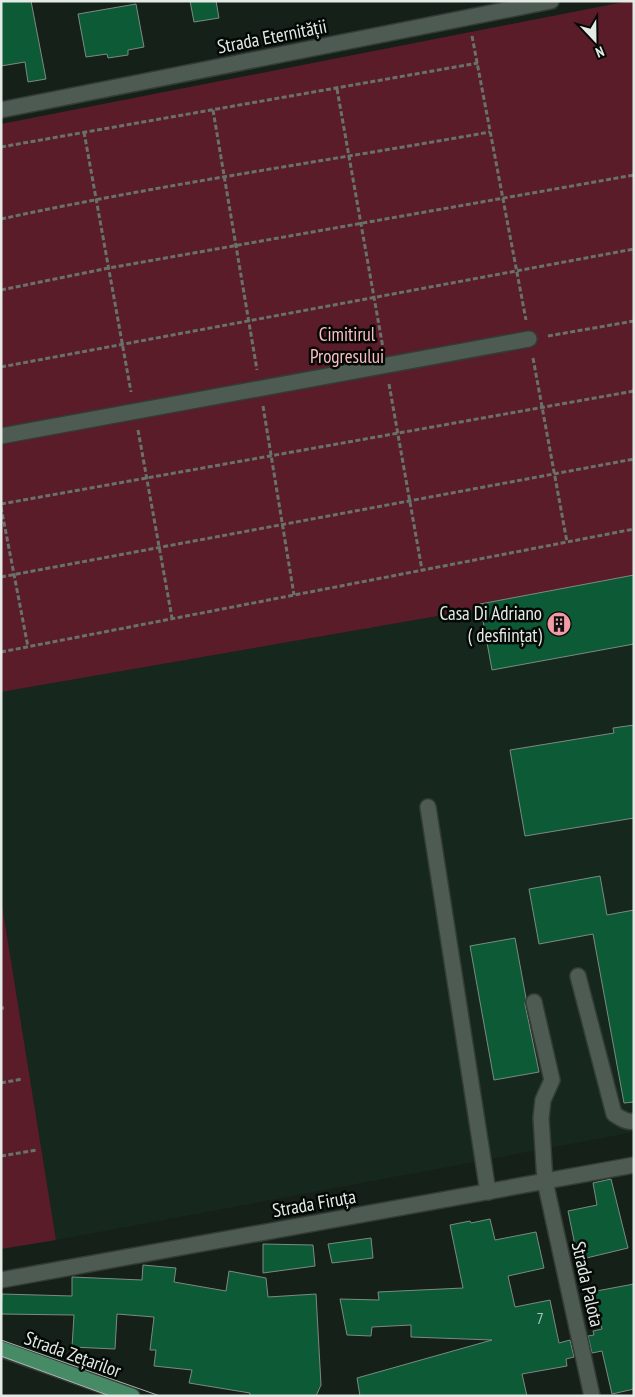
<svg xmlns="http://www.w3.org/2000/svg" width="635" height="1397" viewBox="0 0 635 1397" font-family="'PT Sans Narrow',sans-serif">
<rect width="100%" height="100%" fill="#152019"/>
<polygon fill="#16281d" points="634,582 634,1132 56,1240 1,898 1,692"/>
<g fill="#5a1c28">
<polygon points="629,1 634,1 634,582 1,692 1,124"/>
<polygon points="1,899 56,1240 1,1249"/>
</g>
<g fill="#0d5b36" stroke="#7c8a81">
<polygon points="1,1 31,1 46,79 28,82 25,62 1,66"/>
<polygon points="190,1 216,1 219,18 194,22"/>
<polygon points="136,4 144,47 128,50 128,55 108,58 107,54 86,57 78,14"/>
<polygon points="634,575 634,644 492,670 480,604"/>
<polygon points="634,725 634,818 525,836 510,750 614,733 613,728"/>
<polygon points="600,876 607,915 634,910 634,1102 624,1103 593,934 539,944 529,889"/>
<polygon points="515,938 526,998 525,1004 539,1072 494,1080 470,946"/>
<polygon points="611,1179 628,1248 578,1260 568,1211 597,1205 593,1183"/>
<polygon points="490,1219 495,1240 536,1232 544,1268 508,1276 515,1307 550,1300 559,1343 570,1340 574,1357 566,1359 567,1366 522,1374 527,1396 360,1396 357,1378 492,1340 411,1337 411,1325 372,1327 371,1336 347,1335 340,1299 379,1300 378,1292 463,1288 450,1225 470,1221 471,1223"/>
<polygon points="371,1238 373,1258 332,1263 328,1244"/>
<polygon points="263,1244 313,1245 315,1266 263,1273"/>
<polygon points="143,1265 176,1268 174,1282 226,1291 229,1271 266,1278 268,1297 316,1294 321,1385 316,1396 250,1396 250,1393 189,1383 192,1370 154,1366 156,1350 150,1350 154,1317 117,1314 115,1349 72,1347 74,1315 1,1314 2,1294 72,1296 72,1277 142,1280"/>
<polygon points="634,1284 634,1389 612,1394 602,1351 592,1353 588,1336 594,1335 593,1331 602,1329 591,1292"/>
</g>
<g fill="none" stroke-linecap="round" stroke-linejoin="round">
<defs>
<g id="minor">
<polyline points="1,110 551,1"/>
<polyline points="1,436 529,339"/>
<polyline points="428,807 488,1192"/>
<path d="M578,976L614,1114C620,1118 627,1123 634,1121"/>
<polyline points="534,1002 552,1080 543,1100 541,1118 545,1181 592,1396"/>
<polyline points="1,1280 634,1165"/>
</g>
<polyline id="major" points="1,1349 132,1396"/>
</defs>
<use href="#minor" stroke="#343c36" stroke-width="18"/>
<use href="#major" stroke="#343c36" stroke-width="18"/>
<g stroke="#68716b" stroke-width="3" stroke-dasharray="5 2.5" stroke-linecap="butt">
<polyline points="472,36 526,320"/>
<polyline points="337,89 383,348"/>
<polyline points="213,110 257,370"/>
<polyline points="84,132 131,392"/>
<polyline points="1,147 478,63"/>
<path d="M1,219C163,184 327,161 490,132"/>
<polyline points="1,290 109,268 634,175"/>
<polyline points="548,336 634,321"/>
<polyline points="533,358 567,542"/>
<polyline points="1,367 634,249"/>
<polyline points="389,384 422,570"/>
<polyline points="263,406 294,595"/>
<polyline points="138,430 172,618"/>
<polyline points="1,504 634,391"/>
<polyline points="1,507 28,647"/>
<polyline points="1,577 634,459"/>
<polyline points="1,652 634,529"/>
<polyline points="1,1008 4,1008"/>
<polyline points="1,1083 22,1079"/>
<polyline points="1,1156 37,1150"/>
</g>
<use href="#minor" stroke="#4e5b53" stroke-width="15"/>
<use href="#major" stroke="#468a66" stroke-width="15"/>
<g stroke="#a8b1ab" stroke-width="1">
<polyline points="1,1340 160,1396"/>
<polyline points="1,1356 110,1396"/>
</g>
</g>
<defs>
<symbol id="building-disc" viewBox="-11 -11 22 22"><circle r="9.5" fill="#f49aa5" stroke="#050906"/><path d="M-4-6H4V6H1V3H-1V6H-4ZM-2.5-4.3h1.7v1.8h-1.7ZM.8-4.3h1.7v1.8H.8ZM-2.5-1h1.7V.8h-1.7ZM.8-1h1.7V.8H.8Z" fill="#111"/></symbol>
</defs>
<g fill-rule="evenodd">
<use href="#building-disc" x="545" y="610" width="28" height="28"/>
</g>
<g text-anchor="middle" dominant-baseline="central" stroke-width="5" stroke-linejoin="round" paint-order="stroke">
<g font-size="16" fill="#aec7ba">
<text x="540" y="1318">7</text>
</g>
<g font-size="19" fill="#e4ebe6" stroke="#050906">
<text transform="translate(272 36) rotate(-11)">Strada Eternității</text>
<text transform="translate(314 1203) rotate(-10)">Strada Firuța</text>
<text transform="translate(588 1284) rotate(77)">Strada Palota</text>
<text transform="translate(73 1354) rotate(20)">Strada Zețarilor</text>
</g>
<g font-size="19" fill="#fcbcc3" stroke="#050906">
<text x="347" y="334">Cimitirul<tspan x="347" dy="22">Progresului</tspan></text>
</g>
<g font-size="19" fill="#e4ebe6" stroke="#050906" text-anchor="end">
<text x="542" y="613">Casa Di Adriano<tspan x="542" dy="22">( desființat)</tspan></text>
</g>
</g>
<rect width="635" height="1397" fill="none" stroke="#e4ebe6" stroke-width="5"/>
<g transform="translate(595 40) rotate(158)" stroke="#050906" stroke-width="4" paint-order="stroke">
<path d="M0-4L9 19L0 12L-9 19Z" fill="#e4ebe6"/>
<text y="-8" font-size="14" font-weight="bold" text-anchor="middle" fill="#e4ebe6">N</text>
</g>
</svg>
